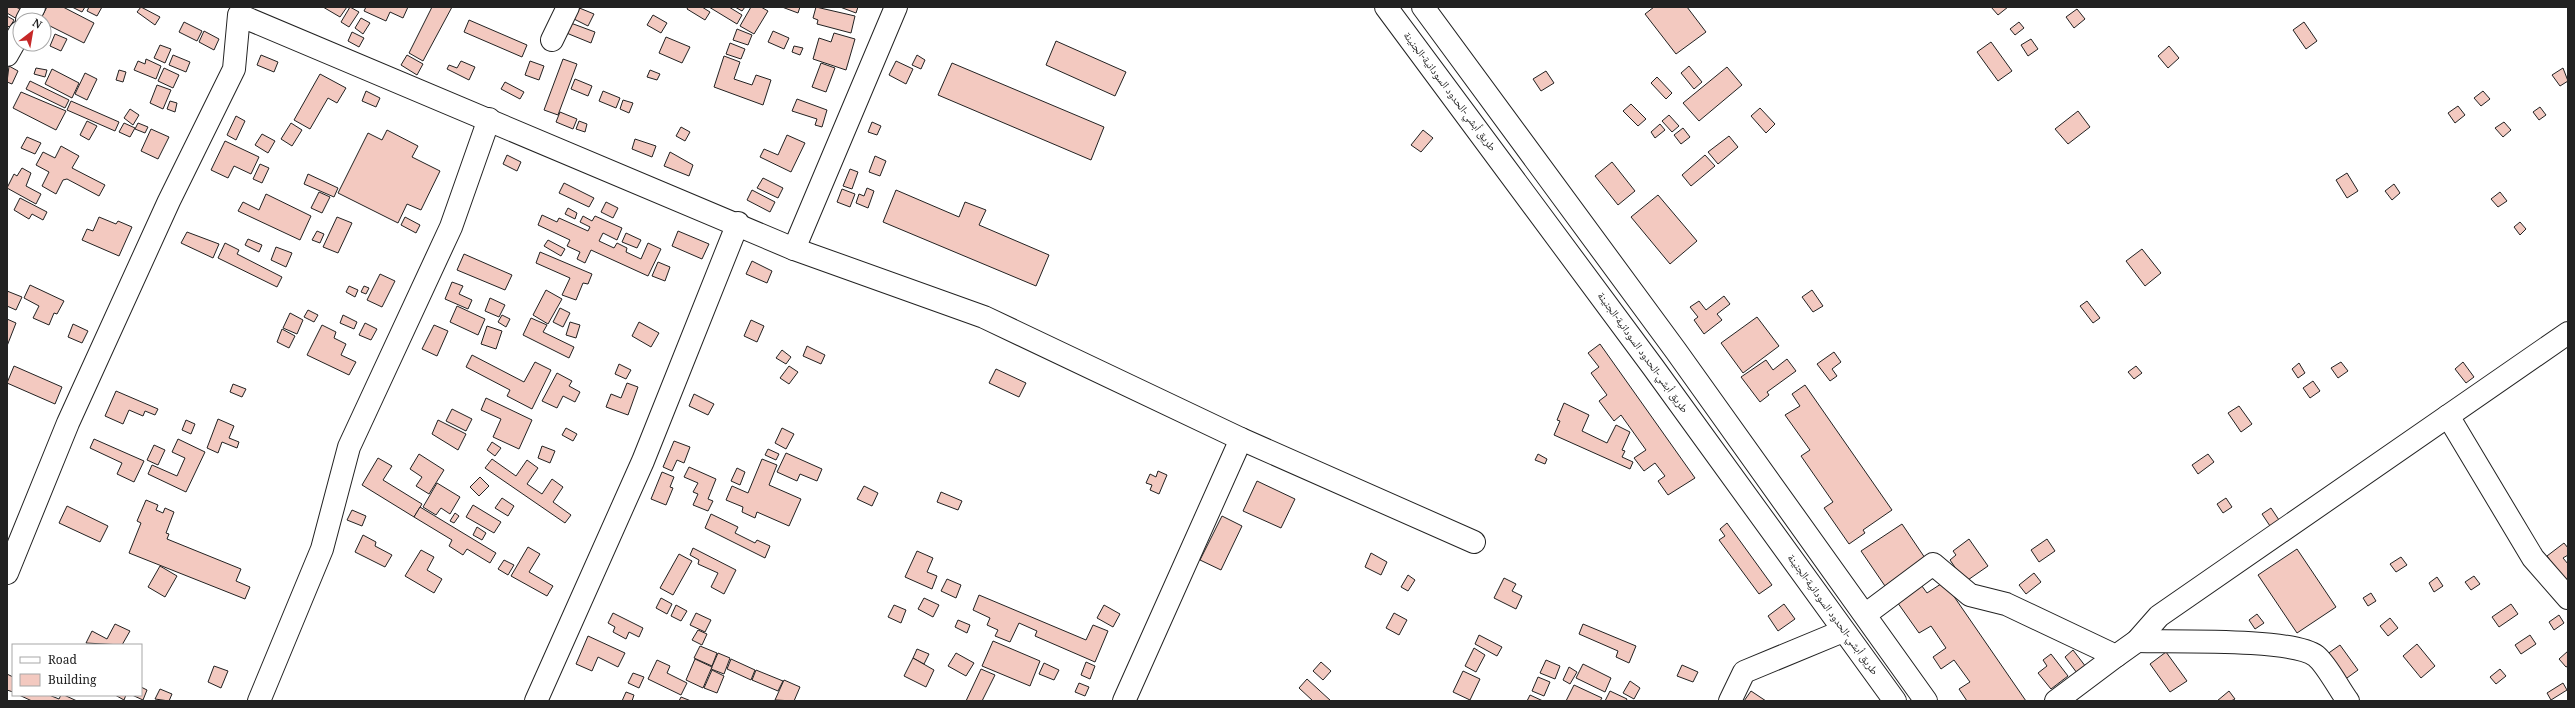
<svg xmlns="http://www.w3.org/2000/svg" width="2575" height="708" viewBox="0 0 2575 708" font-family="Georgia,'Noto Naskh Arabic',serif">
<rect width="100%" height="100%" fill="#fff"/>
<g fill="#f3c9c0" stroke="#222">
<polygon points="7,7 16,7 22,10 17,19 7,13"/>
<polygon points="47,7 63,7 94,23 84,43 44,23 44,20 40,20"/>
<polygon points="72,7 85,7 82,12"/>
<polygon points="89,7 102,7 97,16 87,11"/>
<polygon points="141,7 160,17 155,25 137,12"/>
<polygon points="323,7 347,7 340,17"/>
<polygon points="350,7 359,12 349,27 341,22"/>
<polygon points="366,7 408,7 403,18 390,12 386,21 364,11"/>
<polygon points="432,7 452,7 423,61 409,53"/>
<polygon points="577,7 594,14 588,26 572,18"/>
<polygon points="688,7 702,7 710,12 705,20 687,9"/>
<polygon points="709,7 729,7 742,15 737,24"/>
<polygon points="735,7 745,7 742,11"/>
<polygon points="751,7 761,7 768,11 754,34 740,26"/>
<polygon points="782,7 800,7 798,13"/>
<polygon points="816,7 855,16 851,33 817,24 818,20 813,18"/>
<polygon points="840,7 858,7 856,13"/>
<polygon points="1654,7 1687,7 1706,32 1676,54 1645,14"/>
<polygon points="1991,7 2008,7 1998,15"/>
<polygon points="2077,9 2085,19 2074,28 2066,17"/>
<polygon points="653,15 667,23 661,33 647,25"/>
<polygon points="7,16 14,20 10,27 7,26"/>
<polygon points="361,18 370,23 363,34 355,28"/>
<polygon points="469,20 527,45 522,57 464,32"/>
<polygon points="184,22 202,31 197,41 179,32"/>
<polygon points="568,22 595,32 591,43 564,32"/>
<polygon points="2019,22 2024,28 2015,35 2010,29"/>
<polygon points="2304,22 2317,41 2306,49 2293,30"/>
<polygon points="737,29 752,35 748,45 733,40"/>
<polygon points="204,31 219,39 214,50 199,42"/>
<polygon points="773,31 789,38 784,49 768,42"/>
<polygon points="352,32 364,38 359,47 348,41"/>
<polygon points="834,33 855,39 846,70 813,59 819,38 831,42"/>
<polygon points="55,34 67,39 61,51 50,46"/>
<polygon points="666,37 690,47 682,63 659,53"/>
<polygon points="2031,39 2038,49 2028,56 2021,45"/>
<polygon points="1056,41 1126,72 1115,96 1046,65"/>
<polygon points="1991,42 2012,71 1998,81 1977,52"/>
<polygon points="730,43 745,49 741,59 726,54"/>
<polygon points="160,45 171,49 165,63 154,58"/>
<polygon points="794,46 803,48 800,55 792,52"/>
<polygon points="2169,46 2179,58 2168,68 2158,56"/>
<polygon points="173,55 190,62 186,72 169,65"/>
<polygon points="261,55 278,62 274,72 257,65"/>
<polygon points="407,55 423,64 417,75 401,65"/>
<polygon points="917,55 925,60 921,69 912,65"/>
<polygon points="724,56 740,62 734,79 752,85 756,75 771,80 763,105 714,87"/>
<polygon points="146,59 161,66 156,79 134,70 138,61 145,64"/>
<polygon points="563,59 577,64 558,115 544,110"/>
<polygon points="461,61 475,67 469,80 447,69 449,65 457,68"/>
<polygon points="530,61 544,66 539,80 525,75"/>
<polygon points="896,61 913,69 906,84 889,75"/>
<polygon points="821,63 835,68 826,92 812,87"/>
<polygon points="952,63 1104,127 1091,160 938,95"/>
<polygon points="9,66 18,71 12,84 7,82"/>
<polygon points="1689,66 1702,82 1694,89 1681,73"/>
<polygon points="1727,67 1742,85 1699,121 1683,103"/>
<polygon points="36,68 47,70 45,77 34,74"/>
<polygon points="164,68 179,75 173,88 158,81"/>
<polygon points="2563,68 2568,81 2560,86 2552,75"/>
<polygon points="52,69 79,83 72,98 45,84"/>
<polygon points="119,70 126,72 123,82 116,80"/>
<polygon points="650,70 660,74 657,80 647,77"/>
<polygon points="1546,71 1554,83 1541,91 1533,79"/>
<polygon points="85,73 97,79 87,100 75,94"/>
<polygon points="320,74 346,88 337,103 328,98 310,129 294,120"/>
<polygon points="1657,77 1672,93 1666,99 1651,83"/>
<polygon points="575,79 592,86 588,96 571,89"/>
<polygon points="30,81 69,100 65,108 26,89"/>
<polygon points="505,82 524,92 520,99 501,89"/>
<polygon points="157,85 171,90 163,109 150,103"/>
<polygon points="366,91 380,98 376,107 362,101"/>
<polygon points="603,91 620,98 616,108 599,101"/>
<polygon points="2483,91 2490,99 2481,106 2474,98"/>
<polygon points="21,92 66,111 56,130 13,108"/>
<polygon points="797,99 827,110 822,127 815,125 817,119 792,111"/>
<polygon points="623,100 633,103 629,113 620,109"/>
<polygon points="71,101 119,122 115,131 67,110"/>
<polygon points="170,101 177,103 175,112 167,109"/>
<polygon points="1631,104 1646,119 1638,126 1623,111"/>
<polygon points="2458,106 2465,115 2455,123 2448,113"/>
<polygon points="2540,107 2546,115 2539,120 2533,112"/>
<polygon points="1760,108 1775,124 1766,133 1751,116"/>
<polygon points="130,109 139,115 133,125 124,118"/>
<polygon points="2078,111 2090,127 2068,144 2055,129"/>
<polygon points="560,112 577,119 573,129 556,122"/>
<polygon points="1669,115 1679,126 1672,132 1662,121"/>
<polygon points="236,116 245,121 236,140 227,135"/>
<polygon points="87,121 97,126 89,140 80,135"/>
<polygon points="579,121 587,124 585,132 576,129"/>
<polygon points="872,122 881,126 877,135 868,132"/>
<polygon points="2504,122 2511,130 2503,137 2495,128"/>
<polygon points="124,123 135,128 130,137 119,132"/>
<polygon points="138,123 148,127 145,133 135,129"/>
<polygon points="291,123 302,130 292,146 281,139"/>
<polygon points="1660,124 1665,130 1655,138 1651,132"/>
<polygon points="681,127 690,132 685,141 676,136"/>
<polygon points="1683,128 1690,137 1681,144 1674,135"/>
<polygon points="151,129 169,137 158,159 141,151"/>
<polygon points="387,130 418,146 412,157 440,171 421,210 407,204 398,223 338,193 368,133 382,140"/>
<polygon points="1423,130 1433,138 1421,152 1411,145"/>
<polygon points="262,134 275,141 268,153 255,145"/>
<polygon points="787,135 805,143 791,172 760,157 764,149 778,155"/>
<polygon points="1729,136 1738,147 1718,164 1708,152"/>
<polygon points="27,137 41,143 35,154 21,148"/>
<polygon points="635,139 656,146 652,157 632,149"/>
<polygon points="225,141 259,157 251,174 234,166 228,178 211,170"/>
<polygon points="61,146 79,156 72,168 105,185 99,196 67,179 63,180 56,194 42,186 49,172 36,165 43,152 55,158"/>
<polygon points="670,152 693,165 689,176 664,166"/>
<polygon points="507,155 521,162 517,171 503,164"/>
<polygon points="1705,155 1715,166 1691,186 1682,175"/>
<polygon points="875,156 886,161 880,176 869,172"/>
<polygon points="1612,162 1635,191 1618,205 1595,176"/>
<polygon points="260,164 269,168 262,183 253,179"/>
<polygon points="22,168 31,173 26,186 41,194 36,204 7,188 14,174 17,176"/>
<polygon points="850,169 858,172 852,189 843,186"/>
<polygon points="2347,173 2358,191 2347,198 2336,180"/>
<polygon points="308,174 338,188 334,197 304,184"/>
<polygon points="763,178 783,188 778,198 757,188"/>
<polygon points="564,183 594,198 589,207 559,193"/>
<polygon points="2394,184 2400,193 2392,200 2385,191"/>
<polygon points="867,188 874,191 868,208 856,203 859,194 864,196"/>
<polygon points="842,189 855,194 850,207 837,202"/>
<polygon points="752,190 775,202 770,212 747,200"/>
<polygon points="896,190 959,217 965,202 986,210 979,225 1049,255 1036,286 883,222"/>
<polygon points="319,192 330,197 322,213 311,208"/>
<polygon points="2500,192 2507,201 2498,207 2491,199"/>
<polygon points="266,194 311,216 300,240 238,211 243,202 259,210"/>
<polygon points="1658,195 1697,241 1670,264 1631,217"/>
<polygon points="20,198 47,212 43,220 32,214 29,219 14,210"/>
<polygon points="606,202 618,208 613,218 601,212"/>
<polygon points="568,208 577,213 575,219 565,214"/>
<polygon points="542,215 557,222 559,218 588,231 590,227 580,222 583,216 592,221 595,216 622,228 617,240 603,233 599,241 614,248 617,243 627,248 626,252 641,259 648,243 661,249 648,276 591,250 585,263 577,259 580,252 567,246 570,240 538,225"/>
<polygon points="99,217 116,224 118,221 132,227 119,256 82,240 87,229 93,231"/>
<polygon points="337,217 352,223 338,253 323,247"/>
<polygon points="405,217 420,225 416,233 401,225"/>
<polygon points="2520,222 2526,229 2520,235 2514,227"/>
<polygon points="317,231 324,234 320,243 312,240"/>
<polygon points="678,231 709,244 702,259 672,246"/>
<polygon points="187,232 219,244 213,258 181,243"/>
<polygon points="626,233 641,240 637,248 622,242"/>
<polygon points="248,239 262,245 259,252 245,245"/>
<polygon points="548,240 565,249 561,256 544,246"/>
<polygon points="225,243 239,250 237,254 282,277 277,287 218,258"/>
<polygon points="276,247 292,253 286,267 271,260"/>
<polygon points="2142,249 2161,273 2145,286 2126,261"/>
<polygon points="540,252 592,274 588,284 583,283 576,300 562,295 570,278 536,263"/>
<polygon points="464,254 512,275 505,290 457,270"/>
<polygon points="752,261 772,271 767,283 746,274"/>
<polygon points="658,262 670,267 665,281 652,276"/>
<polygon points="380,274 395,281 382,307 367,300"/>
<polygon points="452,282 463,286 459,294 472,300 468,309 445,299"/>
<polygon points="30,285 64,301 57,314 54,313 49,325 33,318 39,306 24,298"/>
<polygon points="349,286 358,290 355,297 346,292"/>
<polygon points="364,286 369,288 366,294 361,292"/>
<polygon points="546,290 562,299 548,324 533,315"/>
<polygon points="1812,290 1823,306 1813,312 1802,297"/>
<polygon points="7,291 22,297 16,310 7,306"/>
<polygon points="1724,296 1730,304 1717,314 1722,320 1704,334 1694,320 1698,317 1690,307 1699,301 1706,310"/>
<polygon points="490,298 505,305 499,317 485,311"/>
<polygon points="2087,301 2100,318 2093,323 2080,306"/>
<polygon points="457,306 485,319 478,335 450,322"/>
<polygon points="560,308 570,313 563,327 553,322"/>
<polygon points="308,310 318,315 314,322 304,317"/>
<polygon points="290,313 303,320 297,334 283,328"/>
<polygon points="343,315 357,322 354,329 340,323"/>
<polygon points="502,315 510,319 506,327 498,322"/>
<polygon points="1757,317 1779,346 1743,373 1721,343"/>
<polygon points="531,318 547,325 543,332 574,347 569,358 523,335"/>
<polygon points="7,319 16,323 7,346"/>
<polygon points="751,320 764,326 757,342 744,336"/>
<polygon points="570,322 580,325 576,338 566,335"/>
<polygon points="639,322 659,333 651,347 632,336"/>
<polygon points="365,323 377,329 371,340 359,335"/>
<polygon points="73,324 88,331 82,343 68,337"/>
<polygon points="322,325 336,332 334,338 346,344 341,355 356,362 349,375 307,355"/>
<polygon points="434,325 448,331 437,356 422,349"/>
<polygon points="487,326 502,331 496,349 481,344"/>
<polygon points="282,329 295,336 289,348 277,342"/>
<polygon points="1600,344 1695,478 1668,495 1658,481 1665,476 1655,463 1644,471 1634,458 1646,450 1621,415 1614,421 1599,401 1607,395 1591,373 1599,367 1588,353"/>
<polygon points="807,346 825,355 821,364 803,356"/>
<polygon points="782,350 791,357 786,364 776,358"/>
<polygon points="1834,352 1841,362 1832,369 1837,376 1830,381 1817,364"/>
<polygon points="472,355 524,382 535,362 551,370 532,409 507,396 510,390 466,367"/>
<polygon points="1787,359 1796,371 1767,392 1769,395 1760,402 1741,377 1766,360 1773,370"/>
<polygon points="2341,362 2348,371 2338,378 2331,368"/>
<polygon points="2463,362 2474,377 2466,383 2455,369"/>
<polygon points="2299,363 2305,373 2298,378 2292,369"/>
<polygon points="619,364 631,370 626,379 615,374"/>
<polygon points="14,366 62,387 55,404 7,383"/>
<polygon points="789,366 798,372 789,384 780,378"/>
<polygon points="2136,366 2142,373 2134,379 2128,372"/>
<polygon points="996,369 1026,383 1019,397 989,383"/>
<polygon points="557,373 572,381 569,386 580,392 575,402 563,396 557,408 542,401"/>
<polygon points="2313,381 2320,391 2310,398 2303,388"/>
<polygon points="627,383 638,387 628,415 606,407 611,394 621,398"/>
<polygon points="233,384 246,389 242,397 230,392"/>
<polygon points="1805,385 1892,510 1863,530 1865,533 1849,544 1824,508 1833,502 1801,456 1810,450 1785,415 1800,406 1792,394"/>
<polygon points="116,391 158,409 155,415 145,411 143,416 129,410 123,424 105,416"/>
<polygon points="694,394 714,404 708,415 689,406"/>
<polygon points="486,398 532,420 519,449 493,437 501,419 481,410"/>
<polygon points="1564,403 1589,415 1582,431 1607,443 1616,425 1630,432 1622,450 1625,451 1622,457 1633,462 1630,469 1554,435 1560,421 1557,420"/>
<polygon points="2239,406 2252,424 2241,432 2228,413"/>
<polygon points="452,409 472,419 466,431 446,421"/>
<polygon points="218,419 234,426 229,438 239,442 237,448 222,442 218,453 207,448"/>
<polygon points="186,420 195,424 191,434 182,430"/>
<polygon points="438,420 466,434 458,450 432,434"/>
<polygon points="566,428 577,434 573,441 562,435"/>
<polygon points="782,428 794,434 786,449 775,443"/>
<polygon points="94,439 144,461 134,482 117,474 122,463 90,448"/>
<polygon points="178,439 205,452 186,492 148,474 152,465 177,476 185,458 172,452"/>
<polygon points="674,441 690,447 684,463 677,460 672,471 663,467"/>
<polygon points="492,442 501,448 495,456 487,450"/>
<polygon points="154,445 165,450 158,465 147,460"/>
<polygon points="542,446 555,451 550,463 538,458"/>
<polygon points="768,449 779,454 776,460 765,455"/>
<polygon points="786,453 822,469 817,481 800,474 797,481 777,472"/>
<polygon points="419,454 444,470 429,494 416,486 422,477 410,469"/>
<polygon points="1538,454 1547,459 1545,464 1535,460"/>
<polygon points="2208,454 2214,462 2198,474 2192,465"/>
<polygon points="378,458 392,466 383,480 422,504 414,517 362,485"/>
<polygon points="492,459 516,476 527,460 538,468 527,484 542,494 552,479 563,487 553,502 571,515 565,523 485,468"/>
<polygon points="762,459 777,465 769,485 801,499 789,526 757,512 755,518 742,512 743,507 726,500 732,486 748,493"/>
<polygon points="689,467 716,479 708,499 713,501 708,511 693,505 698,494 693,492 698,483 684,477"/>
<polygon points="737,468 745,472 740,485 731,481"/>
<polygon points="1158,471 1167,475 1159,494 1150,490 1152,485 1146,483 1150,474 1156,477"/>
<polygon points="662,472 674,477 670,487 673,488 666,505 651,499"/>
<polygon points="480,477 489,486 479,496 470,487"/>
<polygon points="1257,481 1295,499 1281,528 1243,511"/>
<polygon points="437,483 460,497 450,514 441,508 436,515 423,507"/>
<polygon points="864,486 878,493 872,506 857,499"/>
<polygon points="941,492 962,501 958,510 937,502"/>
<polygon points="502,498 514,506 508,516 495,508"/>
<polygon points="2226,498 2232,507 2223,513 2217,504"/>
<polygon points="146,500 158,505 156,510 163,513 165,508 174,512 166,533 169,534 167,539 241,569 236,581 250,587 245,599 129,553 141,523 137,521"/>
<polygon points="473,505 501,522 494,533 466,517"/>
<polygon points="67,506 108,526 100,542 59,523"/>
<polygon points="420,507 496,553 490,563 467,549 463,555 449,546 452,540 414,517"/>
<polygon points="2271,508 2283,526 2274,532 2262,514"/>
<polygon points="352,510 366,516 362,526 347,520"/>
<polygon points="455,513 459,516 454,523 450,521"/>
<polygon points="711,514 738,527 735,533 755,543 757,540 770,546 765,558 705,528"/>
<polygon points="1222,516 1242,526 1221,570 1200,560"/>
<polygon points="1727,523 1772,585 1759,594 1719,540 1725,536 1720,529"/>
<polygon points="1902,524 1925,558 1885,586 1861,551"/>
<polygon points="477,527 486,533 482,540 473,535"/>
<polygon points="363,535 376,542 375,546 392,555 385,567 355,552"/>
<polygon points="1969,539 1988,566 1965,582 1950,560 1956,555 1953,551"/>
<polygon points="2047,539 2055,551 2039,562 2031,550"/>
<polygon points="2564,543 2568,548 2568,555 2563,558 2568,564 2568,579 2565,581 2547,556"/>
<polygon points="528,547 540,554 529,572 553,586 547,596 511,576"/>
<polygon points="693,548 736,570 724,594 711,587 718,573 698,564 699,560 690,555"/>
<polygon points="2297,549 2336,607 2297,633 2258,575"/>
<polygon points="421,550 434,557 427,570 442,579 434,593 405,576"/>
<polygon points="917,551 933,558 927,572 937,576 932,589 905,577"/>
<polygon points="1371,553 1387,562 1381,575 1365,567"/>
<polygon points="679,554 692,561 673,595 660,588"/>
<polygon points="2401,557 2407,565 2396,572 2390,564"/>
<polygon points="504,560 514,565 508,575 498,569"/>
<polygon points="160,566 177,576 165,597 148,587"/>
<polygon points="2034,573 2041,582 2026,594 2019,585"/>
<polygon points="1408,575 1415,580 1408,591 1401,587"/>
<polygon points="2474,576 2480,584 2471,590 2465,582"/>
<polygon points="2437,577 2443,586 2434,592 2429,583"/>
<polygon points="1504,578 1516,584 1512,591 1522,596 1516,609 1494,598"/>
<polygon points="947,579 961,585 956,598 941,591"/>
<polygon points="1919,582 1927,593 1944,582 2026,701 1967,701 1959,689 1970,682 1954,660 1941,669 1933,657 1946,648 1931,626 1919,633 1895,599"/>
<polygon points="2371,593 2376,601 2368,606 2363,598"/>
<polygon points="979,595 1086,640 1093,625 1108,631 1095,662 1035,636 1037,631 1019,623 1010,642 995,636 998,630 987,625 990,618 973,610"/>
<polygon points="661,598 672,604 667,614 656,608"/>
<polygon points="924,598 939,605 933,617 918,609"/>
<polygon points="1784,604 1795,619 1778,631 1768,616"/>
<polygon points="2511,604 2518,614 2499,627 2492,617"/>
<polygon points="676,605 687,611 681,621 671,616"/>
<polygon points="894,605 906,610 901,623 888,617"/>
<polygon points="1104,605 1120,614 1113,627 1097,618"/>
<polygon points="613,613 643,628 639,637 629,632 626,639 613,632 615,627 608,623"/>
<polygon points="696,613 711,620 705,632 690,625"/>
<polygon points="1394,613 1407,620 1399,635 1386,628"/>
<polygon points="2257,614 2264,623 2255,629 2249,620"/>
<polygon points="2559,615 2564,623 2554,630 2549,622"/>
<polygon points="2390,618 2398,628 2388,636 2380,626"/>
<polygon points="958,620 970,625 967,633 955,627"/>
<polygon points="115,624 130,631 122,645 86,643 92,631 107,639"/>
<polygon points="1583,624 1636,646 1629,663 1616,657 1618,651 1579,634"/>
<polygon points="698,630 707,634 702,645 692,640"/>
<polygon points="1479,635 1502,647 1497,656 1475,644"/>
<polygon points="2530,635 2536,644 2521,654 2515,645"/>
<polygon points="588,636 625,653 618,667 598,657 592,671 576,664"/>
<polygon points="993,641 1040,661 1030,686 982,666"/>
<polygon points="2417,644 2435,666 2421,678 2403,656"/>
<polygon points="2340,645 2358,670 2340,683 2323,657"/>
<polygon points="700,646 717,653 712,666 694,658"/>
<polygon points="1474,648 1485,655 1476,672 1465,666"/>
<polygon points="917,649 929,654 924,664 913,658"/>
<polygon points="2073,650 2086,667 2077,673 2065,657"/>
<polygon points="2568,651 2568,666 2566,667 2559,659"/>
<polygon points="2166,652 2187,681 2170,692 2150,664"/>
<polygon points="718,653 730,658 724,674 711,669"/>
<polygon points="956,653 974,663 966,676 948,666"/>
<polygon points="2051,654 2068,676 2051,689 2038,673 2047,666 2043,660"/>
<polygon points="913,658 934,670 926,687 904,676"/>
<polygon points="695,659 712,667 703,688 686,680"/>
<polygon points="731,659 755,670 751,680 727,669"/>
<polygon points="657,660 670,666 667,673 687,683 681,695 648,679"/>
<polygon points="1546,660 1560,666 1555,679 1540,673"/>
<polygon points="1086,662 1095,666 1090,679 1081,675"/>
<polygon points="1321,662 1331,671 1323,680 1313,671"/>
<polygon points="1044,663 1059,670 1054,680 1039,674"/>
<polygon points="1583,664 1611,678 1605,692 1576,678"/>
<polygon points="1682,665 1698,672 1693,682 1677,676"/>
<polygon points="214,666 228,671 221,688 208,682"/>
<polygon points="1569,667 1577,672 1570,684 1563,680"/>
<polygon points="981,669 995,675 982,701 966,701"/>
<polygon points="2500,669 2506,676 2496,684 2490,677"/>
<polygon points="712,670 724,676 717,693 704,688"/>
<polygon points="756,670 783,681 778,691 752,680"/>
<polygon points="1463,671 1480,679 1470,700 1453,692"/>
<polygon points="633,673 644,677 639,688 628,683"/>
<polygon points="7,674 13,677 13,692 7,690"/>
<polygon points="1538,677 1550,682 1544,696 1532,691"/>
<polygon points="1307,679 1331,701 1313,701 1299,688"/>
<polygon points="784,680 800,687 794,701 775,700"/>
<polygon points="1630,681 1640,688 1634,699 1623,693"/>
<polygon points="1079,683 1089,687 1085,696 1075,692"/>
<polygon points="2563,683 2567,690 2551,700 2547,693"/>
<polygon points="1574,685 1602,698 1600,701 1566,701"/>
<polygon points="141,687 147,690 143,700 132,695 141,695"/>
<polygon points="160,689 172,694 169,701 155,699"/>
<polygon points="1610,691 1627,699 1626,701 1605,701"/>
<polygon points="1751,691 1766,701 1744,701"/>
<polygon points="2229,691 2235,699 2231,701 2217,701"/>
<polygon points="626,692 634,695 632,701 622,701"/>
<polygon points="19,695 49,695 59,699 61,695 64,695 77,701 32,701"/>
<polygon points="115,695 126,695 124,700"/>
<polygon points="1530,695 1543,701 1527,701"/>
<polygon points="681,697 691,701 679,701"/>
</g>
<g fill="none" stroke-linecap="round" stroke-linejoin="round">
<defs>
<g id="minor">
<polyline points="27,20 34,7"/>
<polyline points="552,40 568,7"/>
<polyline points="7,55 20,32"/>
<polyline points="794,249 896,7"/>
<polyline points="2448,416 2533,558 2568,598"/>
<polyline points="7,573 68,423 169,201 234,69 239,15 794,249 984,317 1241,439 1474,542"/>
<polyline points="1866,614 1933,564 1970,595 2006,604 2116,656 2137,641 2159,616 2568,333"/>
<path d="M2137,641C2171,642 2293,638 2316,656C2327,665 2339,689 2348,701"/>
<polyline points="259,701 322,549 349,447 451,227 489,119"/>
<polyline points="536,701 643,461 738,223"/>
<polyline points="1124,701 1241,439"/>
<polyline points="1730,701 1744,672 1843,631"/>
<polyline points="2056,701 2116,656"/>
</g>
<g id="highway">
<polyline points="1386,7 1653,367 1895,701"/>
<polyline points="1423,7 1676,351 1926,701"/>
</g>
</defs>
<use href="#minor" stroke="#222" stroke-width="24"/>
<use href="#highway" stroke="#222" stroke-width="24"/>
<use href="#minor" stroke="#fff" stroke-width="22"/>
<use href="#highway" stroke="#fff" stroke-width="22"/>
</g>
<g text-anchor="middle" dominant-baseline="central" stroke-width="3" stroke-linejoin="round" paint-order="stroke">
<g font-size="11" fill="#222" stroke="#fff">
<text transform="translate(1449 92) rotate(53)">طريق أبشي-الحدود السودانية-الجنينة</text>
<text transform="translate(1642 353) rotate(54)">طريق أبشي-الحدود السودانية-الجنينة</text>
<text transform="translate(1832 615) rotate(54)">طريق أبشي-الحدود السودانية-الجنينة</text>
</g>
</g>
<rect width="2575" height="708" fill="none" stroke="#222222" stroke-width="16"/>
<rect x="12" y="644" width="130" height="52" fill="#ffffff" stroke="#a7a7a7"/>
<rect x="20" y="657" width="20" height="6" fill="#ffffff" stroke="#a7a7a7"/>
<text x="48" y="664" font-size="12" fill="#222222">Road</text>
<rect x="20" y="674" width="20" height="12" fill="#f3c9c0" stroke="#a7a7a7"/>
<text x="48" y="684" font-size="12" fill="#222222">Building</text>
<g transform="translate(32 32) rotate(31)"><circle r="19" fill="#ffffff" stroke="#a7a7a7"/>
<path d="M0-3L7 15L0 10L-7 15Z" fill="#c62828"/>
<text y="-6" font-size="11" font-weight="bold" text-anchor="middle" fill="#222222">N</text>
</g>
</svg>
